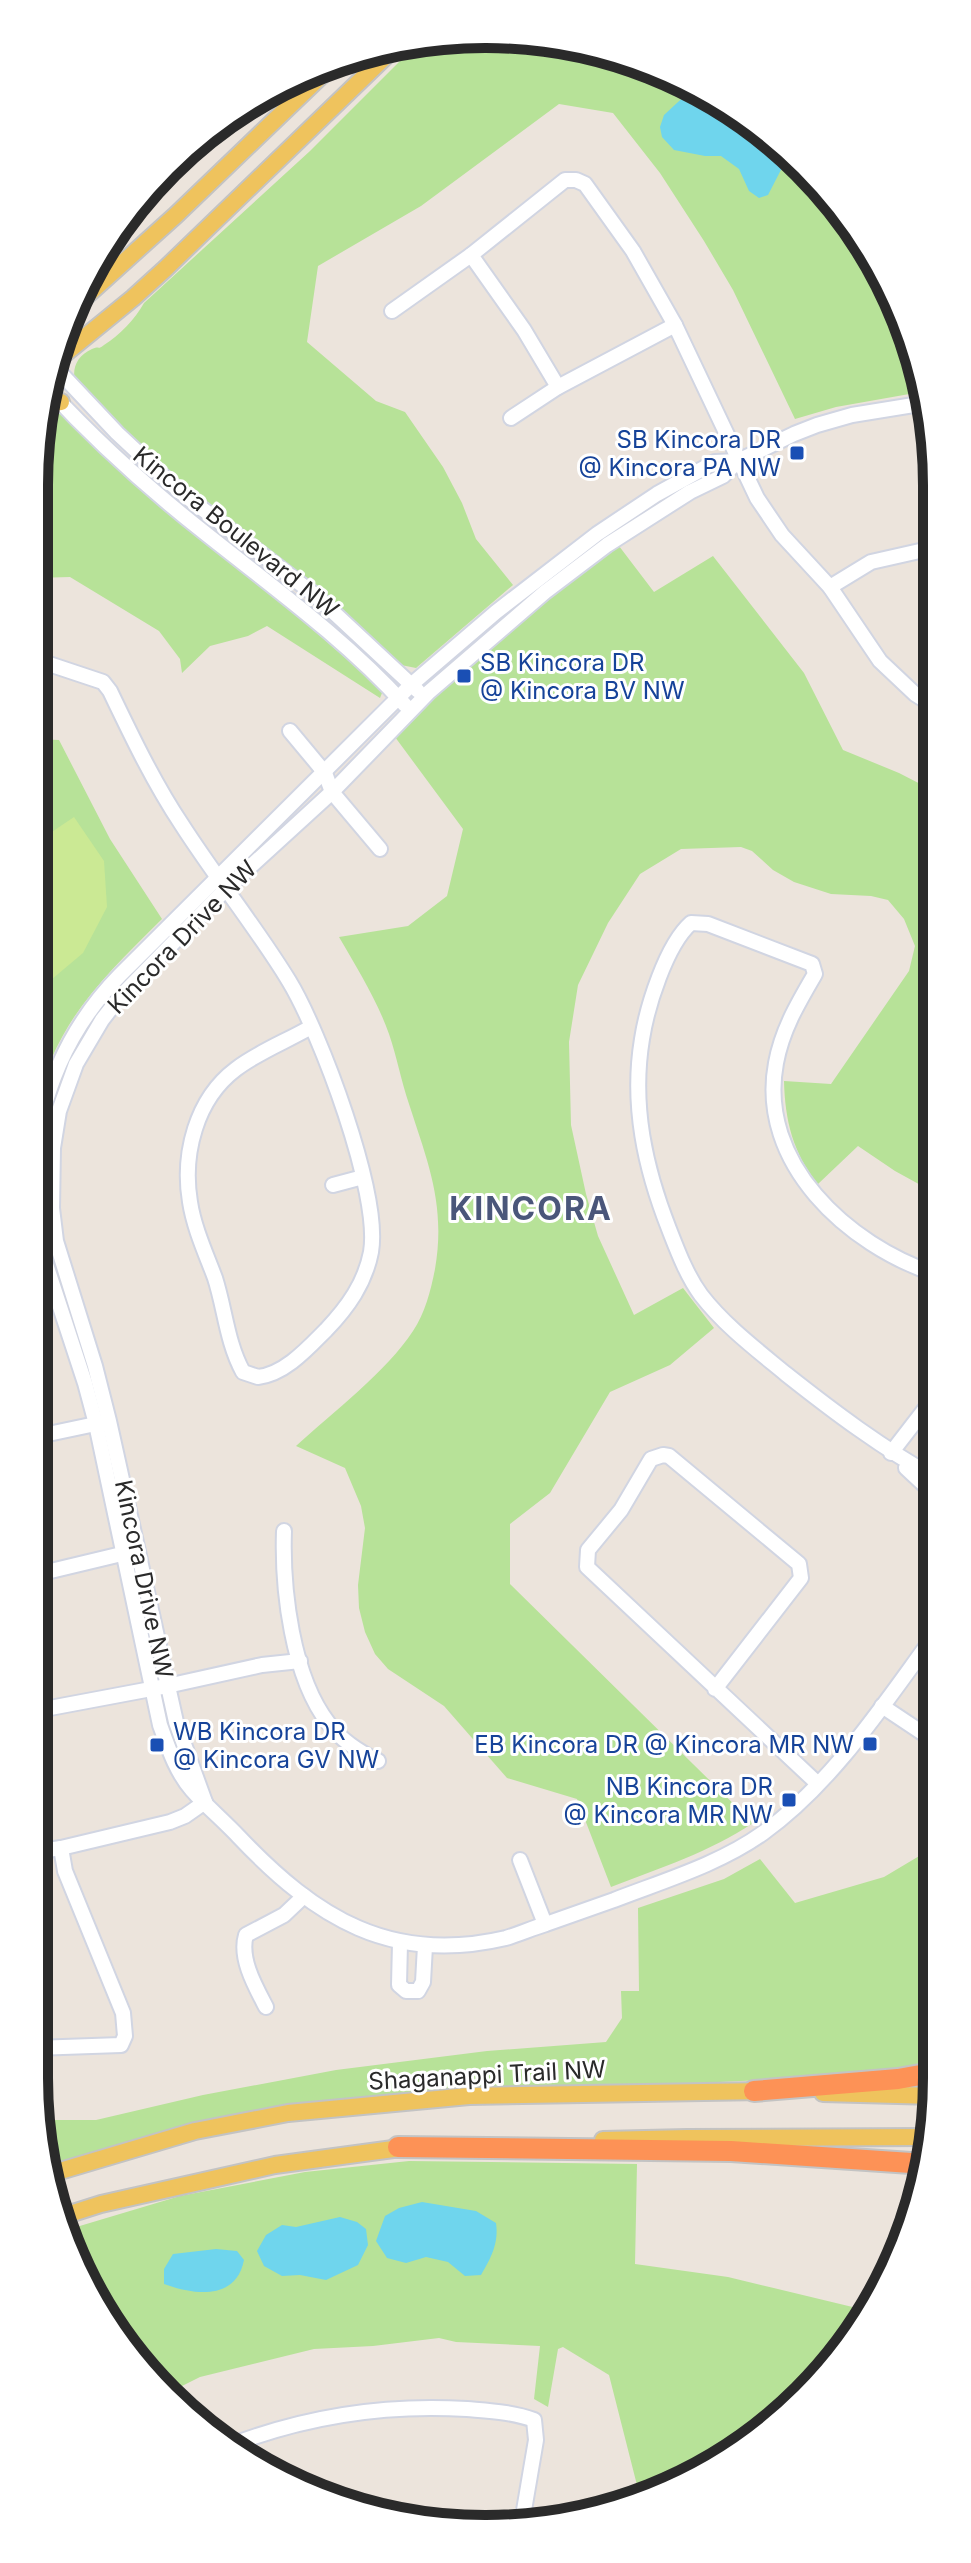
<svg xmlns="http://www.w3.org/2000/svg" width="971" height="2563" viewBox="0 0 971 2563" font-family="Inter,sans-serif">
<rect width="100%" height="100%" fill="#ece4dc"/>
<g fill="#b7e298">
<path d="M427,38L603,50L736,110L825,187L891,286L918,375L915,393L836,407L795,419L733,290L704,241L660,173L613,113L559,104L421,206L318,266L307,342L376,401L405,412L443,467L462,503L476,539L513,585L416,668L401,665L337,605L156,465L76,385C71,370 76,356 92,349C102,345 96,351 104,345C120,335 135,319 144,303L310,151L422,39Z"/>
<polygon points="44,410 58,410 66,415 380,688 382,693 380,698 267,626 248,636 210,646 182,673 180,659 159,631 70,577 34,578 34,485"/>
<path d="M619,546L654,592L713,556L804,673L843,750L899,773L934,791L935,1193L895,1171L858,1146L818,1184C793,1153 785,1121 784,1081L831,1084L909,971L915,946L904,919L888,900L871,896L831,894L794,882L773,870L752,851L741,847L681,849L640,874L608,923L578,985L569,1042L571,1125L586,1194L598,1236L634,1315L683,1288L714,1328L670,1365L610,1392L550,1493L510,1524V1584L753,1823C710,1852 660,1868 611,1887L577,1799L507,1778L444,1706L388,1669L375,1654L365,1632L359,1608L358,1585L365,1528L361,1506L345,1468L296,1446C332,1413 387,1371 413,1331C425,1313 431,1290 435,1269C446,1205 428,1163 409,1104C401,1081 397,1057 389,1034C377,1000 357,968 339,937L408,926L447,896L463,829L395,737C464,667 536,600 619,546Z"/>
<path d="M34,739L59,740L110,839L162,919C98,983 56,1021 34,1112Z"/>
<polygon points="936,1846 936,2085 762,2080 636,2086 434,2090 334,2102 170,2132 48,2165 41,2120 96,2120 203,2095 336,2070 487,2051 606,2042 622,2018 621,1991 639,1991 638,1908 724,1879 760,1859 795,1903 884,1877"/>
<polygon points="409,2161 637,2164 635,2264 728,2277 865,2310 844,2352 773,2418 768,2416 744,2427 741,2437 728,2440 710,2464 639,2493 609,2375 563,2347 558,2349 548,2407 534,2399 540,2346 456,2342 439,2338 373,2346 314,2349 200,2377 168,2393 146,2375 63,2231 180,2196 305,2172"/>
</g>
<polygon fill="#cbe994" points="74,817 104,861 107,907 83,953 45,985 34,970 34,844"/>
<g fill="#6fd5ed">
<polygon points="691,90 736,110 793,160 784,164 768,195 759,198 749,191 739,169 721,156 705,156 674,150 662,137 660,127 664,115"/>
<path d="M422,2202L476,2211L496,2223C499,2243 491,2258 481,2275L465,2276L448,2262L426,2257L406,2263L387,2258L376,2241L385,2216L399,2208Z"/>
<polygon points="340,2217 357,2222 366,2229 368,2245 358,2265 326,2280 300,2275 282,2276 264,2266 257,2251 266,2235 282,2225 296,2227"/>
<path d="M216,2249L237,2251L244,2260C236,2301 194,2295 164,2284V2269L173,2254Z"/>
</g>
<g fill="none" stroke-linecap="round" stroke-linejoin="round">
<defs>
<g id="minor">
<polyline points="392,311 471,255"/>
<polyline points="52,364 117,433 179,491 315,595 418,691"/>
<polyline points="558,387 524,330 471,255 565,180 576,180 585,184 633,251 675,325 757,498 782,535 830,587 880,661 915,694 934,706"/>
<path d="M47,388C95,440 149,489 205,533C274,588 345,639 405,705"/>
<polyline points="511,418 558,387 675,325"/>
<polyline points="830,587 871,562 933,548"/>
<path d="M34,659L103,682L110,691C132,737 154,783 182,825C216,878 256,927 289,981C320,1032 381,1194 371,1252C365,1283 348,1307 326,1330C308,1348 285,1374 258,1377L243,1372C227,1343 225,1309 215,1278C206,1254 194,1228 190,1202C182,1154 196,1099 236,1069C258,1052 287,1041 311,1027"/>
<polyline points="290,731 325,773 332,792 380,849"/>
<path d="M34,1169C39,1095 68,1028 120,975L412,684L496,612L597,534L657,494L715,462L738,461"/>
<polyline points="333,1185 363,1177"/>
<path d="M34,1200L40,1246L85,1383L96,1424L160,1725C168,1747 176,1772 192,1790C206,1806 224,1821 239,1837C316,1918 391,1965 506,1938C519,1934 533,1928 546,1924C569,1916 591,1908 614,1900C663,1881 720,1864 763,1833C834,1782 885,1702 936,1633"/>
<path d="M935,1274C848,1245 757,1163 776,1063C782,1030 798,1003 815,974L812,964L708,924L691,923C666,945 647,1007 642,1039C631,1105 645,1168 669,1229C678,1252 687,1276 701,1295C724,1325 757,1350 786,1374C834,1412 882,1448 936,1478"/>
<polyline points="34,1437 105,1422"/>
<polyline points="891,1453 935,1396"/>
<polyline points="906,1468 936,1496"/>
<path d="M284,1531C282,1589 292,1677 329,1724C342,1741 359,1752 378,1761"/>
<polyline points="34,1575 130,1552"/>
<polyline points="715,1689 801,1578 799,1564 669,1456 663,1455 651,1459 621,1510 588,1550 587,1567 817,1783"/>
<polyline points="882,1706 936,1742"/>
<polyline points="34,1711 167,1686 262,1665 300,1661"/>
<polyline points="205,1802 176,1722 109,1421 95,1366 56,1241 52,1208 53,1148 59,1111 76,1064 102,1020 119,998 226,889 332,792 429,692 545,592 607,545 690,492 723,476 738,461 794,434 817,425 852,415 926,403"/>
<polyline points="34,1852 61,1848 170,1822 185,1816 205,1802"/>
<polyline points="520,1860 545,1924"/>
<polyline points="400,1943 399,1985 406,1991 418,1991 423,1982 425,1946"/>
<path d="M266,2007C255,1986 239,1958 246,1935L284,1915L304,1896"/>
<polyline points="34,2048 121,2045 125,2036 123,2013 65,1871 61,1848"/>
<path d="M231,2445C307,2416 386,2404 467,2409C490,2411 513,2412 534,2420L536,2440L522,2522"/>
</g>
<g id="major">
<polyline points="256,98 275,97 307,78"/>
<polyline points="85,297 176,215 325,72"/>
<polyline points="52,364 133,298 165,269 392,50"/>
<polyline points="45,404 61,402"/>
<polyline points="823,2093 935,2096"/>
<polyline points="603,2140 687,2138 929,2137"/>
<polyline points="50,2174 195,2131 288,2113 469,2096 764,2091"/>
<polyline points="57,2218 101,2204 275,2165 408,2147"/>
</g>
<g id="highway">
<polyline points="754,2091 898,2079 937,2072"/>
<polyline points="398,2147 731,2151 926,2164"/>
</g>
</defs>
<use href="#minor" stroke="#d1d5e2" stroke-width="18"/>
<use href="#major" stroke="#c3c3c3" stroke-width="20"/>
<use href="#highway" stroke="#c3c3c3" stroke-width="24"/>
<use href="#minor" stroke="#fff" stroke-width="14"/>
<use href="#major" stroke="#efc35d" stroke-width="16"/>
<use href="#highway" stroke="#fd9256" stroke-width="20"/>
</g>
<g fill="#1a4fb4" stroke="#fff" stroke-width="3">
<rect x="789" y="445" width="16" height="16" rx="4"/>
<rect x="456" y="668" width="16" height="16" rx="4"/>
<rect x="862" y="1736" width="16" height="16" rx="4"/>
<rect x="149" y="1737" width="16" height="16" rx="4"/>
<rect x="781" y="1792" width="16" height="16" rx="4"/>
</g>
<g text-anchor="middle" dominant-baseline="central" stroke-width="6" stroke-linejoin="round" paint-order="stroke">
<g font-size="24" fill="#164399" stroke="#fff" text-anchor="end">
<text x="781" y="439">SB Kincora DR<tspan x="781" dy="28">@ Kincora PA NW</tspan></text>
<text x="480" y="662" text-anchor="start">SB Kincora DR<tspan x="480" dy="28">@ Kincora BV NW</tspan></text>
<text x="173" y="1731" text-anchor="start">WB Kincora DR<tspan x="173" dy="28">@ Kincora GV NW</tspan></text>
<text x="854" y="1744">EB Kincora DR @ Kincora MR NW</text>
<text x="773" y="1786">NB Kincora DR<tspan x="773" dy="28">@ Kincora MR NW</tspan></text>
</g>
<g font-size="24" fill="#2a2a2a" stroke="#fff">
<text transform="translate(236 532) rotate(39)">Kincora Boulevard NW</text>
<text transform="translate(182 937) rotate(-46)">Kincora Drive NW</text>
<text transform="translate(144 1579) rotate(78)">Kincora Drive NW</text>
<text transform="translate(487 2075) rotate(-3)">Shaganappi Trail NW</text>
</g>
<g font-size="32" font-weight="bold" letter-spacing="2" fill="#4a567a" stroke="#fff">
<text x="531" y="1208">KINCORA</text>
</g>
</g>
<path d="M0 0H971V2563H0ZM485 48H486A437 437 0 0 1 923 485V2078A437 437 0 0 1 486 2515H485A437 437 0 0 1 48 2078V485A437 437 0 0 1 485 48Z" fill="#fff" fill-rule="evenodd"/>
<path fill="none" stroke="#2a2a2a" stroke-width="10" d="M485 48H486A437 437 0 0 1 923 485V2078A437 437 0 0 1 486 2515H485A437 437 0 0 1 48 2078V485A437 437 0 0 1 485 48Z"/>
</svg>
